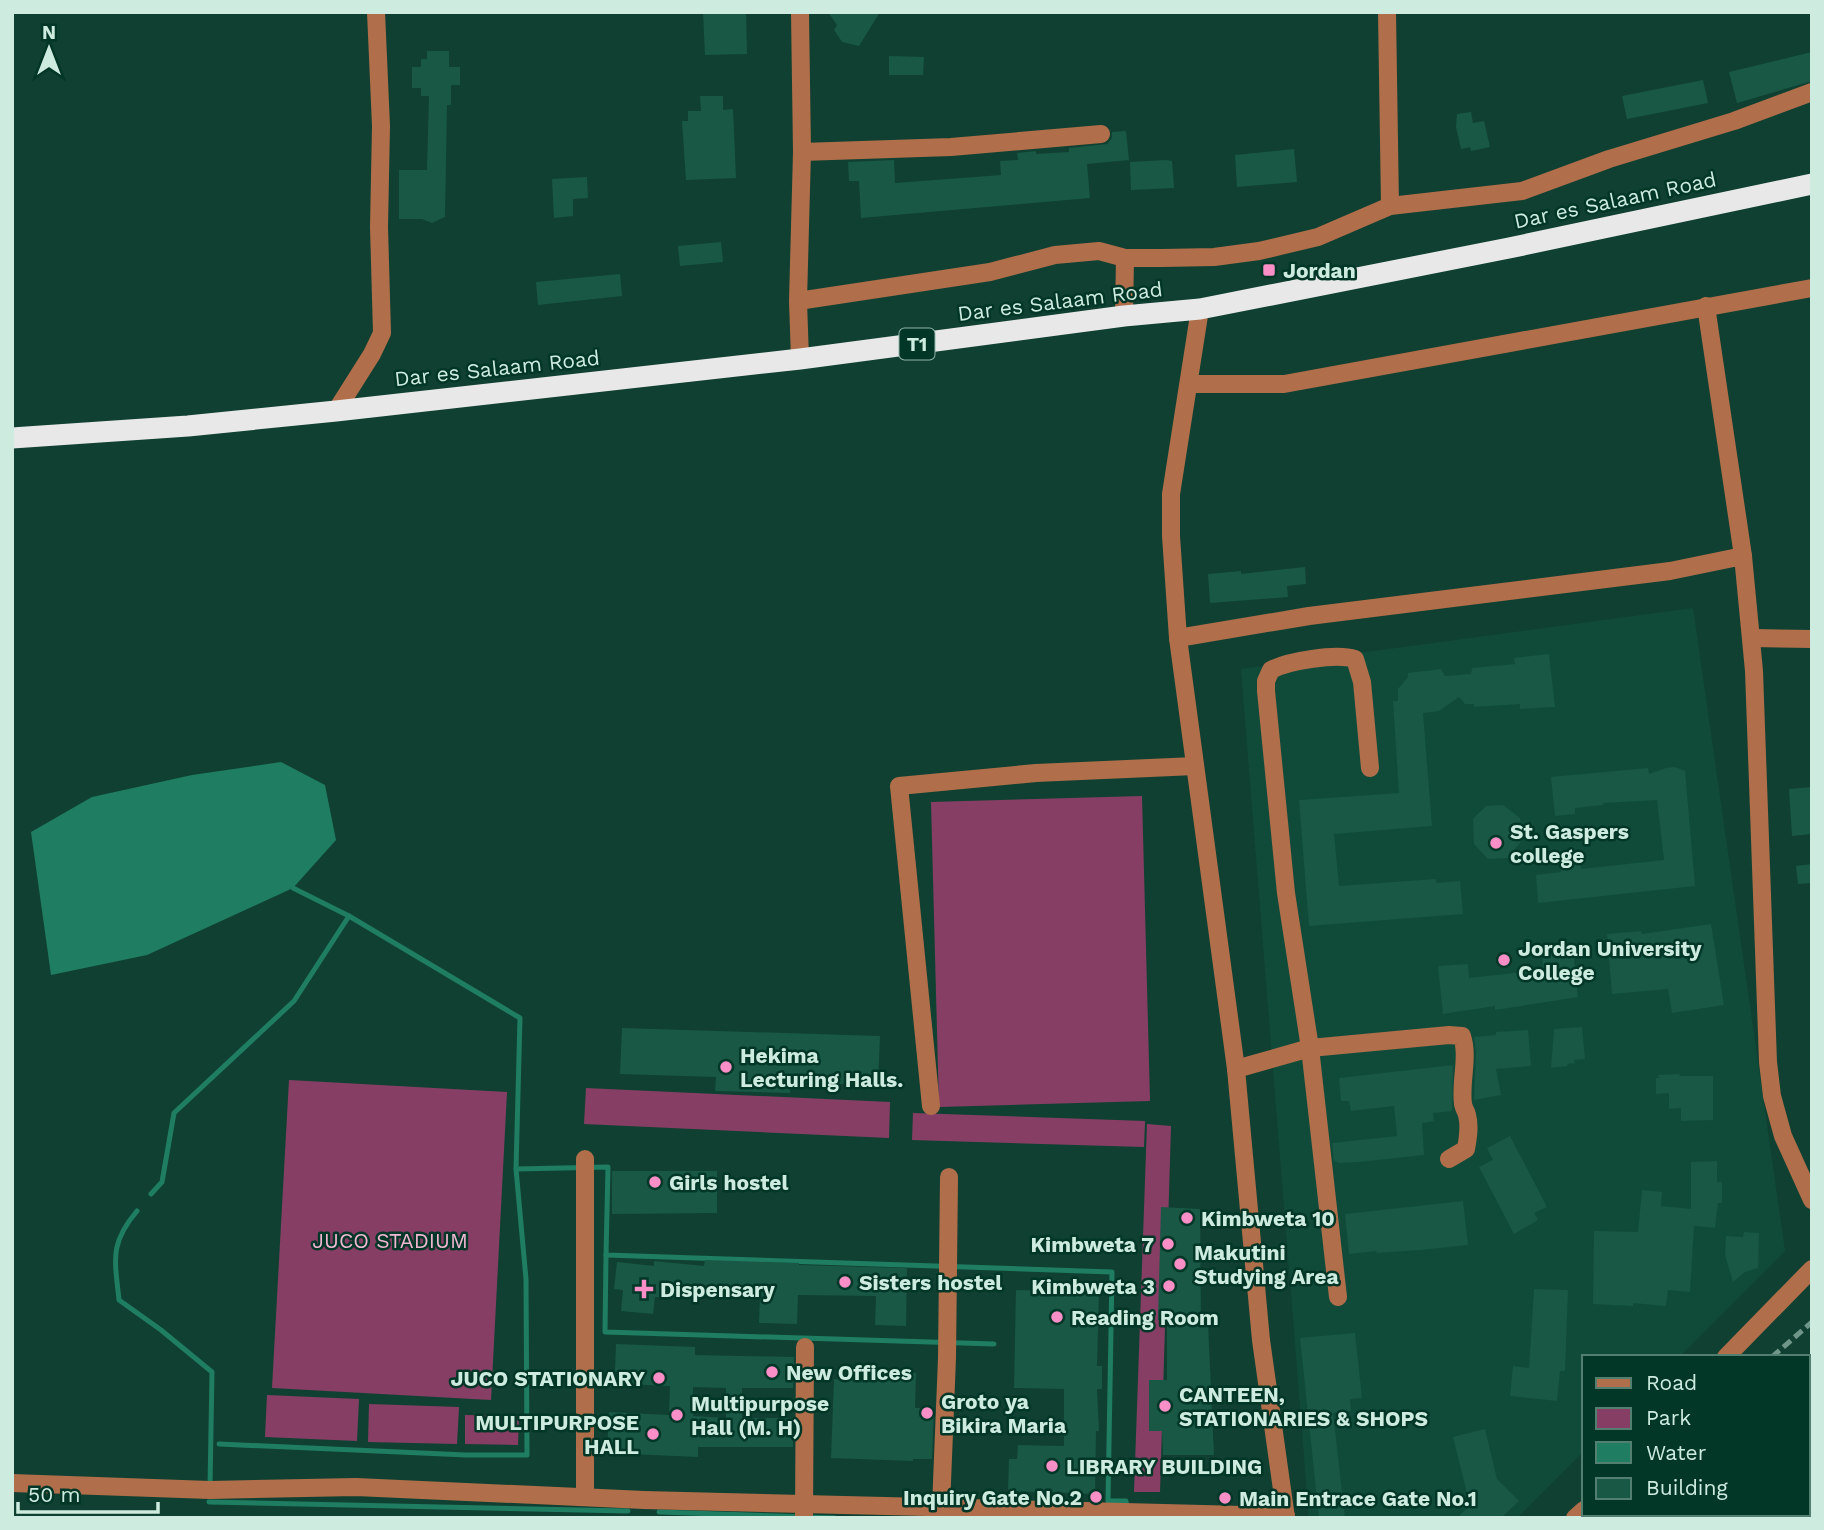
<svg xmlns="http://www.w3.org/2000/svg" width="1824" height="1530" viewBox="0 0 1824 1530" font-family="'Work Sans',sans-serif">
<rect width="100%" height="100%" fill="#104031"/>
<polygon fill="#104b3a" points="1693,608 1785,1251 1679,1357 1584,1357 1584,1451 1517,1518 1309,1518 1241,669"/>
<g fill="#873e65">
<polygon points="1142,796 1150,1101 939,1107 931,802"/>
<polygon points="289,1080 507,1092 491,1400 272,1388"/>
<polygon points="586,1088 890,1102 889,1138 584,1124"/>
<polygon points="913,1113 1145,1121 1144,1147 912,1140"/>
<polygon points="1147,1124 1171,1126 1160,1492 1134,1492"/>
<polygon points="267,1395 359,1399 357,1441 265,1437"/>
<polygon points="369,1404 459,1407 457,1444 368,1442"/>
<polygon points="465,1415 519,1416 518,1445 465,1444"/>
</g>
<polygon fill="#1f7d61" points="281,762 325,785 336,840 293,888 147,955 51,975 31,832 92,797 192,775"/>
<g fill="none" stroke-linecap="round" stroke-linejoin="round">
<g stroke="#1f7d61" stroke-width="5">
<polyline points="516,1169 608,1167 606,1255 1112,1272 1108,1501 1126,1501 1127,1508"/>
<polyline points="151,1194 162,1182 174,1113 294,1001 349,916 293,888"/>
<path d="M137,1211C109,1244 115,1260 119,1300L161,1330L212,1372L210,1486"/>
<polyline points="606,1255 605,1332 994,1344"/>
<polyline points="219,1444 466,1455 527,1455 526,1279 516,1169 520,1018 349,916"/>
<polyline points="209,1502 628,1511"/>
<polyline points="659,1512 835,1518"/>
</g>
</g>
<g fill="#185845" fill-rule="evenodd">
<polygon points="703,12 746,12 747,54 705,55"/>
<polygon points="828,12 880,12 859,46 842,42 834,30 837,25"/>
<polygon points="427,51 449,51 449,67 460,67 460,85 451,85 451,105 447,105 445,217 432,223 422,219 399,219 399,170 427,170 429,96 421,96 421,88 412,88 412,67 421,67 421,59 427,59"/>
<polygon points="1812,52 1812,81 1737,103 1729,72"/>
<polygon points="889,56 924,57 923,75 889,75"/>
<polygon points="1703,80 1708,103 1627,119 1622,96"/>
<polygon points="700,96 723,96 723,110 733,109 736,178 686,180 682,121 688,121 688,111 701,111"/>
<polygon points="1471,112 1473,123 1484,121 1490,147 1471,151 1470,147 1461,149 1456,127 1457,114"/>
<polygon points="1126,131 1129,160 1087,164 1090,198 861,218 859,181 849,181 848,162 894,160 895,183 1001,175 1000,161 1018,160 1017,153 1036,151 1036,154 1069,152 1069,148 1107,144 1112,138 1112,132"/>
<polygon points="1294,149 1297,182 1237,187 1235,155"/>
<polygon points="1166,160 1172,161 1174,188 1131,190 1130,162"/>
<polygon points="587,177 588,198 573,199 573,216 554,218 552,179"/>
<polygon points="721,242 723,262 680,266 678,246"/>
<polygon points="620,274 622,296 538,305 536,282"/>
<polygon points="1305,567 1306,584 1287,586 1288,597 1210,603 1208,574 1241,571 1241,574"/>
<polygon points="1549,654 1555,707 1520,709 1520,704 1474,707 1474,704 1465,704 1459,697 1439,711 1423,713 1432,826 1334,834 1339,886 1436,879 1436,883 1460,881 1463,914 1309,926 1299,800 1399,793 1393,701 1398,701 1398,689 1408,677 1408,673 1441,669 1445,676 1471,674 1472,668 1515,664 1514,658"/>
<polygon points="1675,767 1685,771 1695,886 1538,903 1536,875 1561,872 1561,866 1580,863 1581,869 1664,860 1657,800 1603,803 1603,805 1575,808 1575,814 1555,816 1551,777 1648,768 1649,774 1666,768"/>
<polygon points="1812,787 1812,834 1792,836 1789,789"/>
<polygon points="1503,805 1520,818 1522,840 1508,858 1488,859 1474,844 1473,819 1486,806"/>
<polygon points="1812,864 1812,883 1798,884 1796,866"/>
<polygon points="1711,924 1724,1005 1672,1013 1668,989 1612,994 1607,934 1641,931 1642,934"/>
<polygon points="1573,951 1578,997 1495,1010 1495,1006 1443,1014 1438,966 1468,964 1469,978 1543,970 1542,953"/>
<polygon points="1582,1027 1585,1059 1574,1060 1575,1063 1567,1064 1568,1066 1551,1068 1554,1029"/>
<polygon points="622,1028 880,1036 878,1085 791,1082 790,1093 715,1091 716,1077 620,1074"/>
<polygon points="1528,1030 1531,1066 1496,1069 1501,1095 1474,1100 1476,1052 1474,1037 1496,1035 1496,1032"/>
<polygon points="1453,1065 1452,1111 1433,1113 1434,1121 1422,1123 1424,1155 1359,1162 1339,1163 1334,1161 1332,1143 1397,1136 1394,1106 1351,1111 1349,1101 1341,1101 1339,1078"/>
<polygon points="1680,1074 1679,1076 1713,1076 1713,1120 1681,1121 1681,1108 1669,1109 1669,1093 1656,1094 1656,1078 1659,1078 1658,1075"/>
<polygon points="1510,1136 1547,1207 1534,1213 1538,1220 1514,1234 1479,1167 1493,1160 1487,1148"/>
<polygon points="1717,1161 1717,1182 1722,1182 1722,1203 1718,1203 1715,1228 1694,1226 1690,1292 1668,1290 1666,1306 1633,1303 1633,1306 1593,1304 1594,1231 1638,1232 1642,1190 1662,1192 1661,1206 1691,1209 1691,1162"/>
<polygon points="612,1171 717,1171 717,1213 612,1214"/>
<polygon points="1463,1201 1468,1245 1420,1250 1376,1253 1377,1251 1349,1254 1345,1214"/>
<polygon points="1161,1207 1200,1209 1201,1325 1208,1324 1214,1455 1163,1455 1162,1431 1149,1431 1149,1380 1167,1380 1167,1320 1158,1320"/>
<polygon points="1744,1232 1759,1233 1758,1268 1745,1272 1733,1282 1725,1255 1726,1236 1743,1237"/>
<polygon points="705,1260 799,1263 799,1265 907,1268 906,1326 875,1325 876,1296 798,1295 797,1324 759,1323 760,1296 681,1294 681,1299 655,1297 653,1314 621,1311 623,1290 614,1289 617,1262 654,1266 654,1261 704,1266"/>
<polygon points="1534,1289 1568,1290 1565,1371 1560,1371 1557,1401 1510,1396 1513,1366 1529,1368"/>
<polygon points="1016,1290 1099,1292 1097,1366 1102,1366 1102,1389 1097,1389 1099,1431 1096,1431 1095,1494 1008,1491 1009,1459 1017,1459 1018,1445 1064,1446 1064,1389 1014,1388"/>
<polygon points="1355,1333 1362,1398 1350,1399 1351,1411 1333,1413 1345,1518 1319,1518 1300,1338"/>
<path d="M616,1344L695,1347V1355L794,1357L793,1388H742V1418H793V1447H698V1457L607,1453L609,1412L669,1415L670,1386L623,1384L624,1372L615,1371ZM693,1387L726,1388V1418L693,1416Z"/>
<polygon points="854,1371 916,1373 915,1408 934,1408 932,1459 913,1459 913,1461 831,1458 834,1379 854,1380"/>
<polygon points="1485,1429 1497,1479 1519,1501 1501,1518 1457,1518 1470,1505 1453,1437"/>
</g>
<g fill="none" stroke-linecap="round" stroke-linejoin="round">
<g stroke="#b16e4a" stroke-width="18">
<polyline points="800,12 802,152 798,301 800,359"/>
<polyline points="1387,12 1390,206"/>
<polyline points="802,152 951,147 1101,134"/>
<polyline points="798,301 990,272 1055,255 1099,251 1125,258 1162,258 1214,257 1259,251 1318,237 1390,206 1522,191 1609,159 1734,121 1812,92"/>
<polyline points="1706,306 1743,556"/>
<polyline points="1200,309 1171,494 1171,536 1178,638 1236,1069 1261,1340 1286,1518"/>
<polyline points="1124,316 1125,258"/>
<polyline points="1189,384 1284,384 1812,288"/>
<polyline points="336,411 372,354 382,333 379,227 381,126 376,12"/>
<polyline points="1178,638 1309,616 1670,571 1743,556 1754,671 1768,1062 1772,1096 1783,1136 1812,1200"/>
<polyline points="1752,638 1812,639"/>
<path d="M1236,1069L1310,1048L1449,1035L1462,1036C1469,1057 1460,1082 1463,1104C1465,1112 1465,1108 1467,1115C1470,1126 1468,1138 1466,1149L1449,1159"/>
<polyline points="931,1106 899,786 1036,773 1195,766"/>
<path d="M1338,1297L1310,1048L1286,893L1266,691V681L1271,670C1288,661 1336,653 1355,659L1362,682L1370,768"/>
<polyline points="1726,1357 1812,1269"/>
<polyline points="12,1483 210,1490 356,1487 644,1500 1286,1516"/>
<polyline points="585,1497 585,1159"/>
<polyline points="941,1507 947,1358 949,1177"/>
<polyline points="804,1518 805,1347"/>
<polyline points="1575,1518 1584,1510"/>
</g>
<polyline stroke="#e8e8e8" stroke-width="21" points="12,438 188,426 336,411 800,359 1124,316 1200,309 1509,248 1812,184"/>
<g stroke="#6f9688" stroke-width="5" stroke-dasharray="10 5" stroke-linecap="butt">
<polyline points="1772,1357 1812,1322"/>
<polyline points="1625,1518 1628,1514"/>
</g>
</g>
<g fill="#fa8fc7" stroke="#023627" stroke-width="2.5">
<rect x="1262" y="263" width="14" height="14" rx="3.5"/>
<circle cx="1496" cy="843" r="7"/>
<circle cx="1504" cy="960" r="7"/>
<circle cx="726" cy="1067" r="7"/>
<circle cx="655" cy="1182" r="7"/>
<circle cx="1187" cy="1218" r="7"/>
<circle cx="1168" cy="1244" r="7"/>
<circle cx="1180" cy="1264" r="7"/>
<circle cx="845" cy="1282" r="7"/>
<circle cx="1169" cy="1286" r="7"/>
<path d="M640.5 1278.5h7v7h7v7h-7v7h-7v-7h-7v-7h7z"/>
<circle cx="1057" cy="1317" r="7"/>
<circle cx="772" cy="1372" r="7"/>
<circle cx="659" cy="1378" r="7"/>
<circle cx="1165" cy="1406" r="7"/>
<circle cx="927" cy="1413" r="7"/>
<circle cx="677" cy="1415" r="7"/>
<circle cx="653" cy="1434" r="7"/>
<circle cx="1052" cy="1466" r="7"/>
<circle cx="1096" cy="1497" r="7"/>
<circle cx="1225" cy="1498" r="7"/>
</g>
<g text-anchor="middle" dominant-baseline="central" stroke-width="5" stroke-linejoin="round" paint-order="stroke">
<rect fill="#023627" stroke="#90b5a8" stroke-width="2" x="899.5" y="328.5" width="35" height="31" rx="5"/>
<g font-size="19" font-weight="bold" fill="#cdecdf">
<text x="917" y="344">T1</text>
</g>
<g font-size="21" fill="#cdecdf" stroke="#023627">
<text transform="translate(1615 200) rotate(-12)">Dar es Salaam Road</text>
<text transform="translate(1060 301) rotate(-7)">Dar es Salaam Road</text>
<text transform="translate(497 368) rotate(-6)">Dar es Salaam Road</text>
</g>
<g font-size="21" font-weight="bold" fill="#cdecdf" stroke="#023627" text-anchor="start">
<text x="1283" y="270">Jordan</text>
<text x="1510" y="831">St. Gaspers<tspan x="1510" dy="24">college</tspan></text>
<text x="1518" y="948">Jordan University<tspan x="1518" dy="24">College</tspan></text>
<text x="740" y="1055">Hekima<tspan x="740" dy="24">Lecturing Halls.</tspan></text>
<text x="669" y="1182">Girls hostel</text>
<text x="1201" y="1218">Kimbweta 10</text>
<text x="1154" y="1244" text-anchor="end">Kimbweta 7</text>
<text x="1194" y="1252">Makutini<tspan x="1194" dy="24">Studying Area</tspan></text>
<text x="859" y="1282">Sisters hostel</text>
<text x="1155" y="1286" text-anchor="end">Kimbweta 3</text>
<text x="660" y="1289">Dispensary</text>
<text x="1071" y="1317">Reading Room</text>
<text x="786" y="1372">New Offices</text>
<text x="645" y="1378" text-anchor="end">JUCO STATIONARY</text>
<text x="1179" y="1394">CANTEEN,<tspan x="1179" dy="24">STATIONARIES &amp; SHOPS</tspan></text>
<text x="941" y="1401">Groto ya<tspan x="941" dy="24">Bikira Maria</tspan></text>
<text x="691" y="1403">Multipurpose<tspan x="691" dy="24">Hall (M. H)</tspan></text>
<text x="639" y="1422" text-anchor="end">MULTIPURPOSE<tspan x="639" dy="24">HALL</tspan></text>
<text x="1066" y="1466">LIBRARY BUILDING</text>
<text x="1082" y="1497" text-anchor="end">Inquiry Gate No.2</text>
<text x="1239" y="1498">Main Entrace Gate No.1</text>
</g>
<g font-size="21" fill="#f1b7d2" stroke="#023627">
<text x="390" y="1240">JUCO STADIUM</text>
</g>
</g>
<rect width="1824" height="1530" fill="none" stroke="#cdecdf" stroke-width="28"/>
<rect x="1582" y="1355" width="228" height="161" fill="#023627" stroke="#537f71" stroke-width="2"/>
<rect x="1596" y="1378" width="35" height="10" fill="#b16e4a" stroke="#537f71" stroke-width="2"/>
<text x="1646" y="1390" font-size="21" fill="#cdecdf">Road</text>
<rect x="1596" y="1408" width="35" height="21" fill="#873e65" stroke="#537f71" stroke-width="2"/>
<text x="1646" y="1425" font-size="21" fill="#cdecdf">Park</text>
<rect x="1596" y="1442" width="35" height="21" fill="#1f7d61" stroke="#537f71" stroke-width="2"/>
<text x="1646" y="1460" font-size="21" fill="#cdecdf">Water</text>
<rect x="1596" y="1478" width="35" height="21" fill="#185845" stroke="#537f71" stroke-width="2"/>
<text x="1646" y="1495" font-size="21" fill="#cdecdf">Building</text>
<g transform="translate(49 49)" stroke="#023627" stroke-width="5" paint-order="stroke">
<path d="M0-5L12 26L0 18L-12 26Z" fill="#cdecdf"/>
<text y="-10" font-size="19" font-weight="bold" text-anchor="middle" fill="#cdecdf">N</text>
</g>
<path d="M18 1502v10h140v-10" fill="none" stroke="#cdecdf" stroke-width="3.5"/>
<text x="28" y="1502" font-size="21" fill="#cdecdf" stroke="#023627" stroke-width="5" paint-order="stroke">50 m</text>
</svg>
